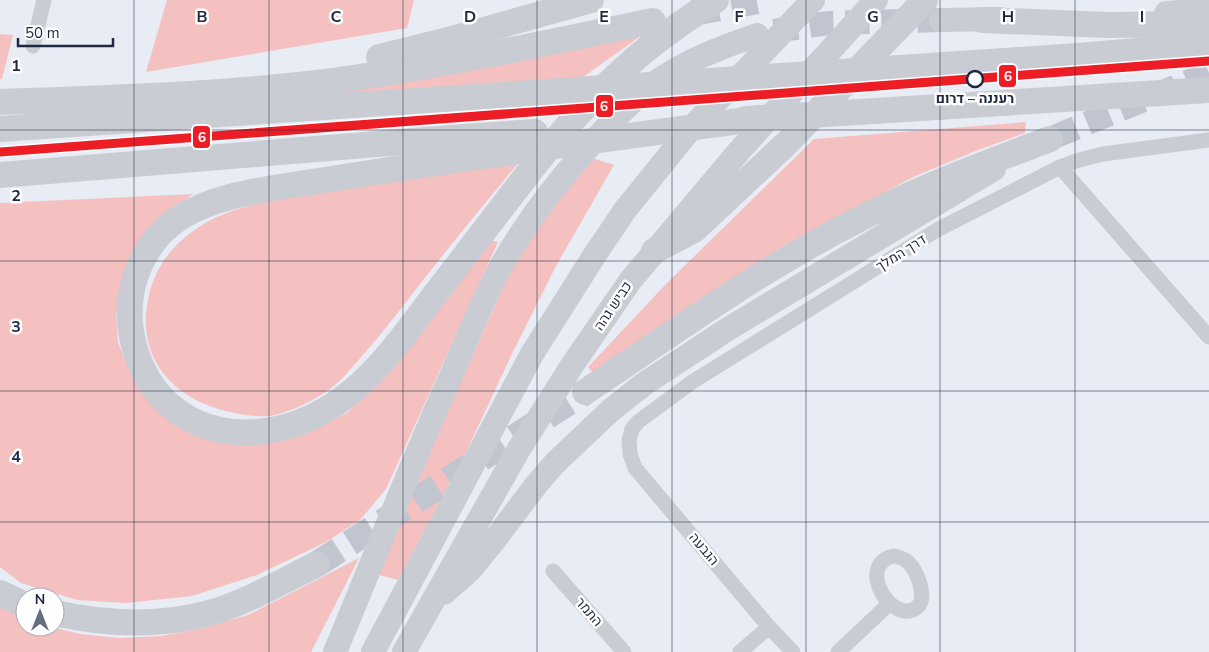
<svg xmlns="http://www.w3.org/2000/svg" width="1209" height="652" viewBox="0 0 1209 652" font-family="'Nunito Sans',Heebo,sans-serif">
<rect width="100%" height="100%" fill="#e8ecf4"/>
<g fill="#f4c1c0">
<polygon points="167,0 414,0 407,28 146,72"/>
<polygon points="652,28 576,82 271,99"/>
<polygon points="0,34 13,35 2,79 0,79"/>
<polygon points="1026,122 1025,133 978,150 913,177 783,246 594,374 588,367 666,284 814,139"/>
<polygon points="589,157 614,165 556,266 511,356 467,450 398,580 379,575 447,413 507,279 537,225"/>
<path d="M520,161C484,204 448,248 413,293C395,317 376,340 356,363C349,370 343,379 335,385C321,397 293,411 275,415C261,418 243,415 230,412C169,399 133,353 150,291C159,259 180,237 209,221C230,209 254,205 277,199Z"/>
<polygon points="193,194 158,221 123,281 116,314 118,342 127,365 141,388 187,429 319,426 347,413 400,361 482,238 498,242 386,489 360,520 326,542 257,575 192,596 126,603 77,600 21,583 0,567 0,203"/>
<polygon points="359,558 311,652 0,652 0,606 25,618 25,627 52,627 80,634 120,638 161,636 203,628 248,615"/>
</g>
<g fill="none" stroke-linecap="round" stroke-linejoin="round">
<g stroke="#c0c5d0" stroke-width="24" stroke-dasharray="24 12" stroke-linecap="butt">
<polyline points="774,31 829,23 941,20"/>
<polyline points="1054,137 1209,73"/>
</g>
<g stroke="#c0c5d0" stroke-width="26" stroke-dasharray="26 13" stroke-linecap="butt">
<polyline points="693,13 763,0"/>
<polyline points="317,564 585,392"/>
</g>
<g stroke="#c9ccd2" stroke-width="15">
<polyline points="33,46 44,0"/>
<polyline points="1060,167 1209,337"/>
<path d="M894,556C899,557 904,558 908,562C917,571 929,599 916,608C891,625 855,564 894,556Z"/>
<polyline points="553,571 624,652"/>
<polyline points="740,652 769,627"/>
<polyline points="793,652 769,627 635,468 630,454 629,440 632,429 639,421 692,382 937,230 1060,167 1079,160 1103,154 1209,140"/>
<polyline points="838,652 889,604"/>
</g>
<g stroke="#c9ccd2" stroke-width="24">
<polyline points="1166,13 1209,10"/>
<polyline points="941,20 1000,19"/>
<polyline points="444,593 470,570 493,542 536,485 555,463 610,411 644,384 728,329 994,169"/>
<path d="M335,652C371,566 405,479 443,394C462,352 478,310 499,270C523,226 553,187 586,150C607,126 629,102 655,83C685,61 722,47 757,35"/>
<polyline points="373,652 532,354 594,256 625,210 693,126 813,0"/>
<polyline points="404,652 519,449 573,364 630,281 740,150 876,0"/>
</g>
<g stroke="#c9ccd2" stroke-width="26">
<path d="M716,0C685,20 654,41 627,66C592,97 562,131 533,167C500,210 467,253 434,296C405,334 377,375 338,402C266,453 163,443 135,349C127,322 128,293 139,267C149,244 164,226 186,214C217,197 251,192 286,186C312,182 337,178 363,174C496,153 630,136 764,118"/>
<polyline points="982,20 1107,25 1209,24"/>
<polyline points="379,57 448,40 591,0"/>
<path d="M0,102C111,98 222,95 333,81C440,66 546,43 653,21"/>
<polyline points="746,119 1209,90"/>
<polyline points="0,129 1078,56 1209,45"/>
<polyline points="0,175 463,137 535,132"/>
<polyline points="654,251 694,230 787,143 925,0"/>
<path d="M585,392C671,334 756,273 848,225C912,190 982,165 1050,139"/>
<polyline points="0,593 25,605"/>
<path d="M55,613C108,625 160,627 213,612C249,601 283,581 317,564"/>
</g>
<defs>
<polyline id="rail-1" points="0,152 1209,61"/>
</defs>
<use href="#rail-1" stroke="#fff" stroke-width="12"/>
<use href="#rail-1" stroke="#ed1d26" stroke-width="9"/>
</g>
<path fill="none" stroke="#1e2842" stroke-width="1" stroke-opacity="0.55" d="M134,0V652M269,0V652M403,0V652M537,0V652M672,0V652M806,0V652M940,0V652M1075,0V652M0,130H1209M0,261H1209M0,391H1209M0,522H1209"/>
<circle fill="#fff" stroke="#1e2842" stroke-width="2.5" cx="975" cy="79" r="8"/>
<g text-anchor="middle" dominant-baseline="central" stroke-width="5" stroke-linejoin="round" paint-order="stroke">
<g font-size="14" font-weight="bold" fill="#1e2842" stroke="#fff">
<text x="975" y="98">רעננה – דרום</text>
</g>
<g font-size="14" fill="#1e2842" stroke="#fff">
<text transform="translate(901 253) rotate(-32)">דרך המלך</text>
<text transform="translate(613 306) rotate(-56)">כביש גהה</text>
<text transform="translate(704 549) rotate(50)">הגבעה</text>
<text transform="translate(589 612) rotate(49)">התמר</text>
</g>
</g>
<g font-size="16" text-anchor="middle" font-weight="bold" fill="#1e2842" stroke="#fff" stroke-width="5" stroke-linejoin="round" paint-order="stroke">
<text x="202" y="22">B</text>
<text x="336" y="22">C</text>
<text x="470" y="22">D</text>
<text x="604" y="22">E</text>
<text x="739" y="22">F</text>
<text x="873" y="22">G</text>
<text x="1008" y="22">H</text>
<text x="1142" y="22">I</text>
<text x="16" y="71">1</text>
<text x="16" y="201">2</text>
<text x="16" y="332">3</text>
<text x="16" y="462">4</text>
</g>
<g stroke="#fff" stroke-width="2">
<rect x="998" y="64" width="19" height="24" rx="5" fill="#ed1d26"/>
<rect x="595" y="94" width="19" height="24" rx="5" fill="#ed1d26"/>
<rect x="192" y="125" width="19" height="24" rx="5" fill="#ed1d26"/>
</g>
<g font-size="14" text-anchor="middle" font-weight="bold" fill="#fff">
<text x="1008" y="81">6</text>
<text x="604" y="111">6</text>
<text x="202" y="142">6</text>
</g>
<g transform="translate(40 612)"><circle r="24" fill="#ffffff" stroke="#a5a9b3"/>
<path d="M0-4L9 19L0 12L-9 19Z" fill="#656d80"/>
<text y="-8" font-size="14" font-weight="bold" text-anchor="middle" fill="#1e2842">N</text>
</g>
<path d="M18 38v8h95v-8" fill="none" stroke="#1e2842" stroke-width="2.5"/>
<text x="25" y="38" font-size="15" fill="#1e2842" stroke="#ffffff" stroke-width="4" paint-order="stroke">50 m</text>
</svg>
